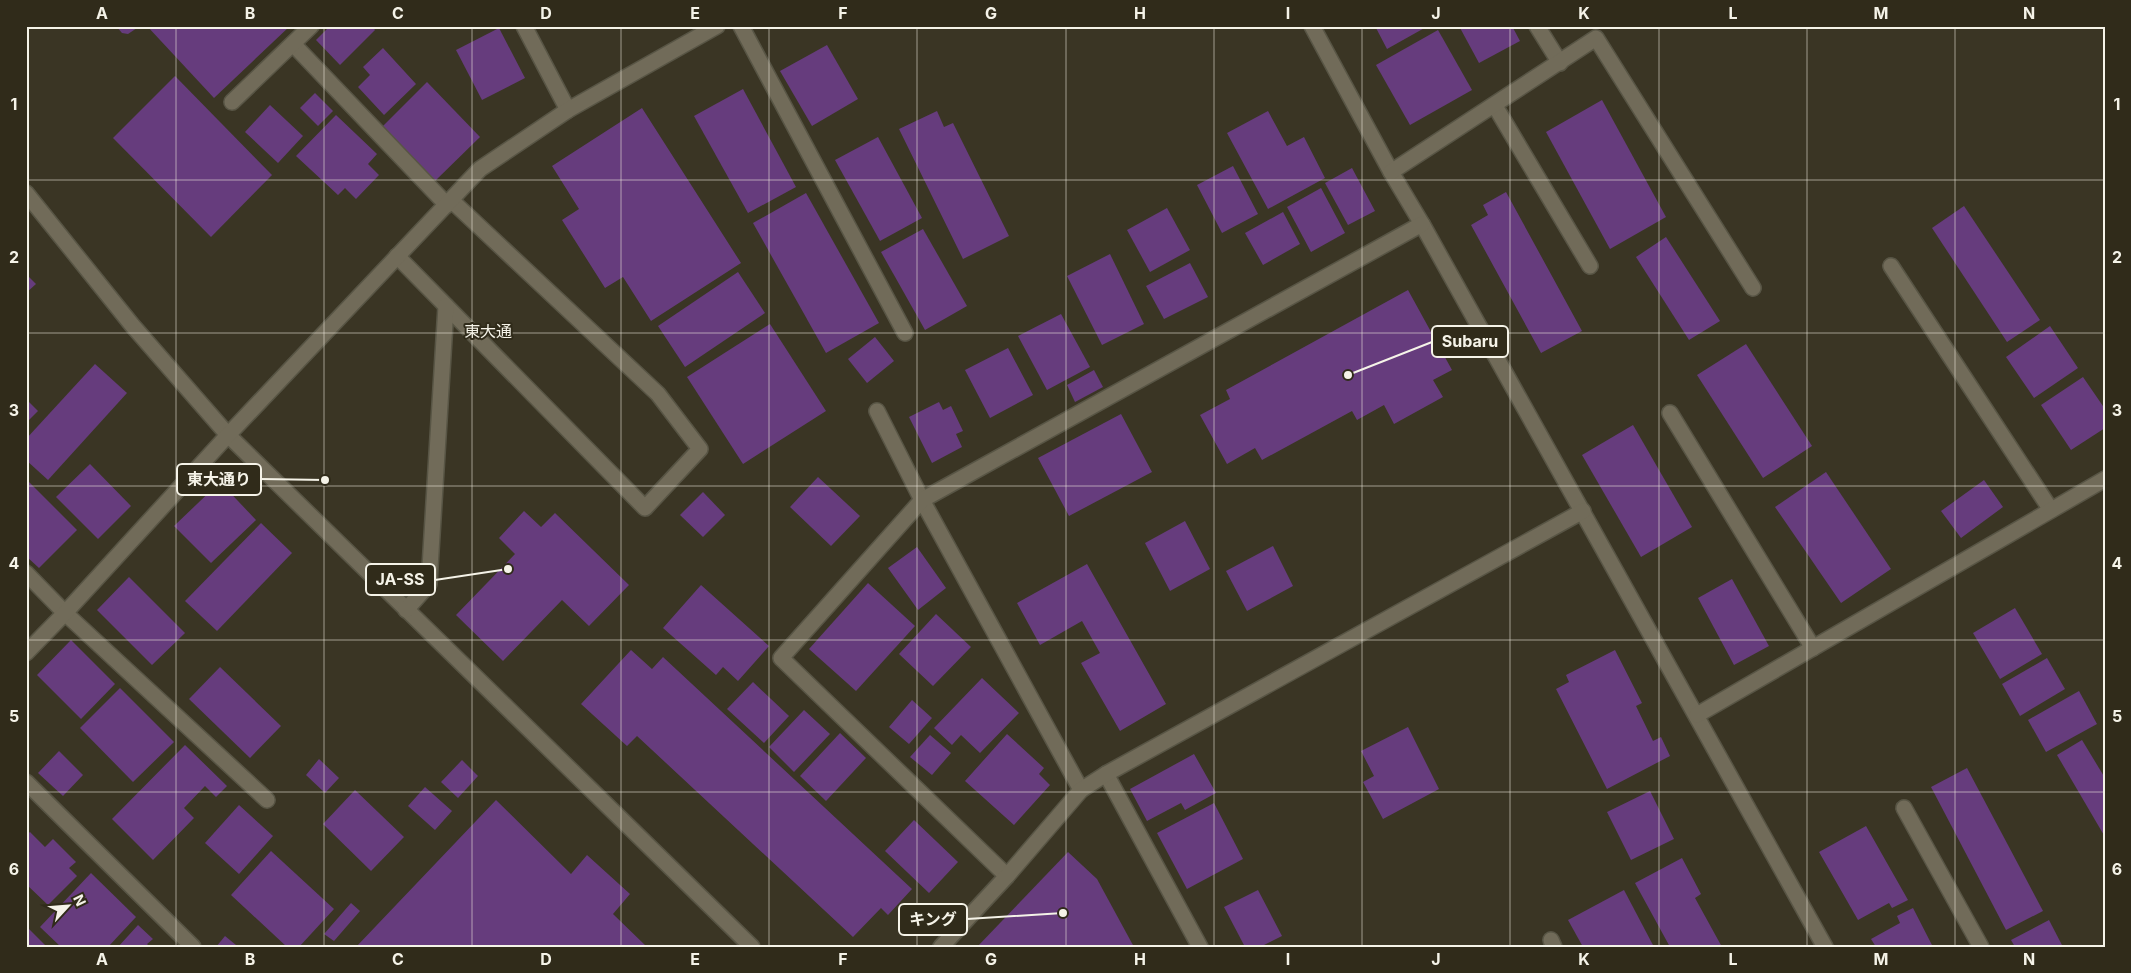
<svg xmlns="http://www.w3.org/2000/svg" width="2131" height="973" viewBox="0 0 2131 973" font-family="Inter,'Noto Sans JP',sans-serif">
<rect width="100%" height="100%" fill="#3a3524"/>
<g fill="#663c7d">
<polygon points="116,26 140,26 128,34 122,33"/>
<polygon points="147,26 290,26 214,98"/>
<polygon points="330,26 372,26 375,30 340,65 316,40"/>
<polygon points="1375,26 1428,26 1387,49"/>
<polygon points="1459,26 1512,26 1520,41 1479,63"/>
<polygon points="499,28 525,78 482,100 456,50"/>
<polygon points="1438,30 1472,90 1410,125 1376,65"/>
<polygon points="827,45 858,99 812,126 780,71"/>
<polygon points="383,48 416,84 384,115 358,87 370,75 363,67"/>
<polygon points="175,76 272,175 211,237 113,138"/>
<polygon points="427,82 480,137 434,182 381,128"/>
<polygon points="743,89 796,187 748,213 694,116"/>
<polygon points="315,93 333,111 318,126 300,108"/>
<polygon points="1602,100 1666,217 1610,249 1546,132"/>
<polygon points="270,105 303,136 278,163 245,132"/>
<polygon points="642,108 741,263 651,321 623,277 605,288 562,220 579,209 552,166"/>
<polygon points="937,111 944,127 953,123 1009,236 963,259 899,129"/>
<polygon points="1268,111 1287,146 1304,137 1325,178 1268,209 1227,133"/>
<polygon points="336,115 377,154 368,164 379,175 356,199 345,188 338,195 296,156"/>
<polygon points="878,137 922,218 880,241 835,160"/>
<polygon points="1233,166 1258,214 1222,233 1197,185"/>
<polygon points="1352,168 1375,211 1348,225 1325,183"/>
<polygon points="1321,188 1345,233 1311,252 1287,207"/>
<polygon points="1506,192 1582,331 1541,353 1471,225 1488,215 1483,205"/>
<polygon points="806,193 879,323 826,353 753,223"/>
<polygon points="1964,206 2040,320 2007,342 1932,228"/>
<polygon points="1167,208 1190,250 1150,272 1127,230"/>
<polygon points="1283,212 1300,244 1263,265 1245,233"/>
<polygon points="923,229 967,306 925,330 881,252"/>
<polygon points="1666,237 1720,321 1689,340 1636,257"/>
<polygon points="1110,254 1144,324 1102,345 1067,276"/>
<polygon points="1190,263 1208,297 1164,319 1146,286"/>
<polygon points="738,272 765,313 685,367 658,326"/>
<polygon points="26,274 36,284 26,293"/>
<polygon points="1408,290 1452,370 1433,380 1443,397 1394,424 1384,405 1357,420 1352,411 1262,460 1255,448 1227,464 1200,415 1230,399 1226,390"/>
<polygon points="1061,314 1090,367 1047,390 1018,336"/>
<polygon points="770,324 826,411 743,464 687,377"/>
<polygon points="2050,326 2078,368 2034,398 2006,357"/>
<polygon points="875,337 894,361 867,383 848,359"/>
<polygon points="1746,344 1812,446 1763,478 1697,375"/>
<polygon points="1008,348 1033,395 990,418 965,370"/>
<polygon points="95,364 127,393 48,480 26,460 26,439"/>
<polygon points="1094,370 1103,387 1075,402 1067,385"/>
<polygon points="2083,377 2105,409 2105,428 2071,450 2041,405"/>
<polygon points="26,399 38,411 26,423"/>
<polygon points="939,402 943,410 951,406 963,431 956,434 962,447 932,463 909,417"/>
<polygon points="1121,414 1152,472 1069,516 1038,458"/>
<polygon points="1633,425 1692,527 1641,557 1582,455"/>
<polygon points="90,464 131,506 98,539 56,497"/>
<polygon points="1826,472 1891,569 1841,603 1775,507"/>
<polygon points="818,477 860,516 831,546 790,507"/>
<polygon points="26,479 77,530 39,568 26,556"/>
<polygon points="1984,480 2003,507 1961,538 1941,511"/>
<polygon points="220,482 256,520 211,563 174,526"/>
<polygon points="703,492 725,515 703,537 680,515"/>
<polygon points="524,511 541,527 555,513 629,585 589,626 562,600 503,661 456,615 515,554 499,538"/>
<polygon points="1185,521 1210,569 1170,591 1145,543"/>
<polygon points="261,523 292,553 217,631 185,601"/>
<polygon points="1273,546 1293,586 1247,611 1226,571"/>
<polygon points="917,547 946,588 918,610 888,568"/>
<polygon points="1087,564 1166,704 1120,731 1081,663 1100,653 1082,621 1040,645 1017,603"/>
<polygon points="129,577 185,633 152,665 97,610"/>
<polygon points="1732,579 1769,646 1734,665 1698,598"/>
<polygon points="868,583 915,626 856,691 809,649"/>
<polygon points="701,585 769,646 738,681 723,667 716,675 663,628"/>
<polygon points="2015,608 2042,654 2000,679 1973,633"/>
<polygon points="936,614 971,647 933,686 899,654"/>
<polygon points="71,640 115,684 81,719 37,675"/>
<polygon points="631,650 652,669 663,657 912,889 888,915 881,908 853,937 637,736 627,746 581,704"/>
<polygon points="1615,650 1642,703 1636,706 1653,741 1661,737 1670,756 1607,789 1556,689 1569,682 1566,675"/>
<polygon points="2047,658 2065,689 2020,716 2002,684"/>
<polygon points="220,667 281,726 250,758 189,699"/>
<polygon points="982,678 1019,713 980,753 961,735 952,745 934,728"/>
<polygon points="753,682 789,716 764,743 727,709"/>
<polygon points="120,688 174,742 133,782 80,728"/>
<polygon points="2079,691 2097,724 2046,752 2028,720"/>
<polygon points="912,700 932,718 909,744 889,727"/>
<polygon points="804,710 830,734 794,772 769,747"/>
<polygon points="1408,727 1439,789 1383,819 1363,782 1374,776 1361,751"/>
<polygon points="840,733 866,758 826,801 800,776"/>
<polygon points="1007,734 1044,768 1039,774 1050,785 1014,825 965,781"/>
<polygon points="930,735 951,753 932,775 910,757"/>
<polygon points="2082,740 2105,778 2105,837 2057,755"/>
<polygon points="185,745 227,786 216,797 205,786 184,808 194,818 153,860 112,819"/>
<polygon points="59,751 83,775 63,796 38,773"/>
<polygon points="1194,754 1216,793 1185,810 1181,803 1147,821 1130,789"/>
<polygon points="319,759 339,778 325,793 306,775"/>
<polygon points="462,760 478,776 458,798 441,782"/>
<polygon points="1967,768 2043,911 2006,930 1931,787"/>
<polygon points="425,787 452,811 435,830 408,806"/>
<polygon points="355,790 404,837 371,871 323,824"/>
<polygon points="1650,791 1674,839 1631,860 1607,812"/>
<polygon points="496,800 571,874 587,855 630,894 613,914 647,947 356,947"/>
<polygon points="1214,803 1243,859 1187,889 1157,833"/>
<polygon points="239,805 273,836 239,874 205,843"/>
<polygon points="914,820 958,862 929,893 885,851"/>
<polygon points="1866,826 1908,900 1892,908 1889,903 1858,920 1819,852"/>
<polygon points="30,832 45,847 53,839 76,862 69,868 77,876 48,905 26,884 26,835"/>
<polygon points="271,851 334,909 299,947 287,947 231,895"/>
<polygon points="1068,852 1097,879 1134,947 977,947"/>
<polygon points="1682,858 1701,894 1695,898 1722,947 1670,947 1635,883"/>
<polygon points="91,873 136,917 108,947 61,947 40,927"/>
<polygon points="1258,890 1282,936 1260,947 1245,947 1224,907"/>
<polygon points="1624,890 1654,947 1583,947 1568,920"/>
<polygon points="351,903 360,911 334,941 324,934"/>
<polygon points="1913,908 1933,947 1876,947 1871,939 1900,923 1897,916"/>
<polygon points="2049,920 2063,947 2015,947 2011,940"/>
<polygon points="138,925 153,939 147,944 150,947 118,947"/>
<polygon points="26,926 47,947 26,947"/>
<polygon points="225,936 236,945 216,947"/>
</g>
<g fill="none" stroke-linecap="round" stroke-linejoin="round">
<defs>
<g id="minor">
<polyline points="524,26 568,110"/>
<polyline points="741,26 905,333"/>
<polyline points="1312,26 1391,172 1422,224 1825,947"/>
<polyline points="1537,26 1560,63"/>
<polyline points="293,44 447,205"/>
<polyline points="232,102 311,26"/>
<polyline points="1495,106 1590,266"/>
<polyline points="1391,172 1596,38 1753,288"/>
<polyline points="26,193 132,325 228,435 752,947"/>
<polyline points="397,256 645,508 700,449 658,394 451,200"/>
<polyline points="1891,266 2051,510"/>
<polyline points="877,411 922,500 1081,790"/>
<polyline points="1670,413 1813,648"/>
<polyline points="26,573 65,613 267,800"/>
<polyline points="406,610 429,584 446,306"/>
<polyline points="26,653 65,613 228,435 480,169 568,110 717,26"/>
<polyline points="1697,715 2105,479"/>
<polyline points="1106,774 1200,947"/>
<polyline points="26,782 193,947"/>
<polyline points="1904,808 1981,947"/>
<polyline points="1007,876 781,658 922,500 1422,224"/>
<polyline points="1551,940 1554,947"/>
<polyline points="941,947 1007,876 1081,790 1106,774 1583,511"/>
</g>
</defs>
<use href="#minor" stroke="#585545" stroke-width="18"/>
<use href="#minor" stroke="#716b59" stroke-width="15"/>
</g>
<path fill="none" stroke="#f5f3e8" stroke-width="1" stroke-opacity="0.55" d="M176,26V947M324,26V947M472,26V947M621,26V947M769,26V947M917,26V947M1066,26V947M1214,26V947M1362,26V947M1510,26V947M1659,26V947M1807,26V947M1955,26V947M26,180H2105M26,333H2105M26,486H2105M26,640H2105M26,792H2105"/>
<g text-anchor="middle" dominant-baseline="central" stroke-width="4" stroke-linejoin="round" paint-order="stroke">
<g font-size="16" fill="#f5f3e8" stroke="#302b1a">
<text x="488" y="331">東大通</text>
</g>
</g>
<path fill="none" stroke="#f5f3e8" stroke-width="2" d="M1348 375L1432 342M325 480L261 479M508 569L435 580M1063 913L967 919"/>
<g fill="#f5f3e8" stroke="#302b1a" stroke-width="2">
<circle cx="1348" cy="375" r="5"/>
<circle cx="325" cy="480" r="5"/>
<circle cx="508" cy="569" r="5"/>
<circle cx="1063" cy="913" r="5"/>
</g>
<g fill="#302b1a" stroke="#f5f3e8" stroke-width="2">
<rect x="1432" y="326" width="76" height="31" rx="5"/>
<rect x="177" y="464" width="84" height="31" rx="5"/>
<rect x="366" y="564" width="69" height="31" rx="5"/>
<rect x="899" y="904" width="68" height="31" rx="5"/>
</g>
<g font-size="16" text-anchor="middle" font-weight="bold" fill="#f5f3e8">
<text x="1470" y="347">Subaru</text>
<text x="219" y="485">東大通り</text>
<text x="400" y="585">JA-SS</text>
<text x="933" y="925">キング</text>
</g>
<rect width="2131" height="973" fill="none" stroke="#302b1a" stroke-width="55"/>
<g transform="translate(68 906) rotate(64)" stroke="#302b1a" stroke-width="4" paint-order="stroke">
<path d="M0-4L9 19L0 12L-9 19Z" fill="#f5f3e8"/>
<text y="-8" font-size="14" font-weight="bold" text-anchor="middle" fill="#f5f3e8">N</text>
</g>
<rect x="28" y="28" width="2076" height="918" fill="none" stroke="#f5f3e8" stroke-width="2"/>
<g font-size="16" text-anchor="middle" font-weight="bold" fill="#f5f3e8">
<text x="102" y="19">A</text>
<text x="250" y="19">B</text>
<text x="398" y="19">C</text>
<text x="546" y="19">D</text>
<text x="695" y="19">E</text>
<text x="843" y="19">F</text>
<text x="991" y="19">G</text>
<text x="1140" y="19">H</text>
<text x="1288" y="19">I</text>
<text x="1436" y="19">J</text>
<text x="1584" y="19">K</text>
<text x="1733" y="19">L</text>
<text x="1881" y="19">M</text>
<text x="2029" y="19">N</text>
<text x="14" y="110">1</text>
<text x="2117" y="110">1</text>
<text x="14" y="263">2</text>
<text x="2117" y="263">2</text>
<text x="14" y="416">3</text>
<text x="2117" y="416">3</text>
<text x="14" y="569">4</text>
<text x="2117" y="569">4</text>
<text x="14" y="722">5</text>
<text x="2117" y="722">5</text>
<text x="14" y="875">6</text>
<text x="2117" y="875">6</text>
<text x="102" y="965">A</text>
<text x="250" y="965">B</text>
<text x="398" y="965">C</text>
<text x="546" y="965">D</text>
<text x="695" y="965">E</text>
<text x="843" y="965">F</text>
<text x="991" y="965">G</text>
<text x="1140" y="965">H</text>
<text x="1288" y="965">I</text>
<text x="1436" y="965">J</text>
<text x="1584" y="965">K</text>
<text x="1733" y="965">L</text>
<text x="1881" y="965">M</text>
<text x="2029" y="965">N</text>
</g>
</svg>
